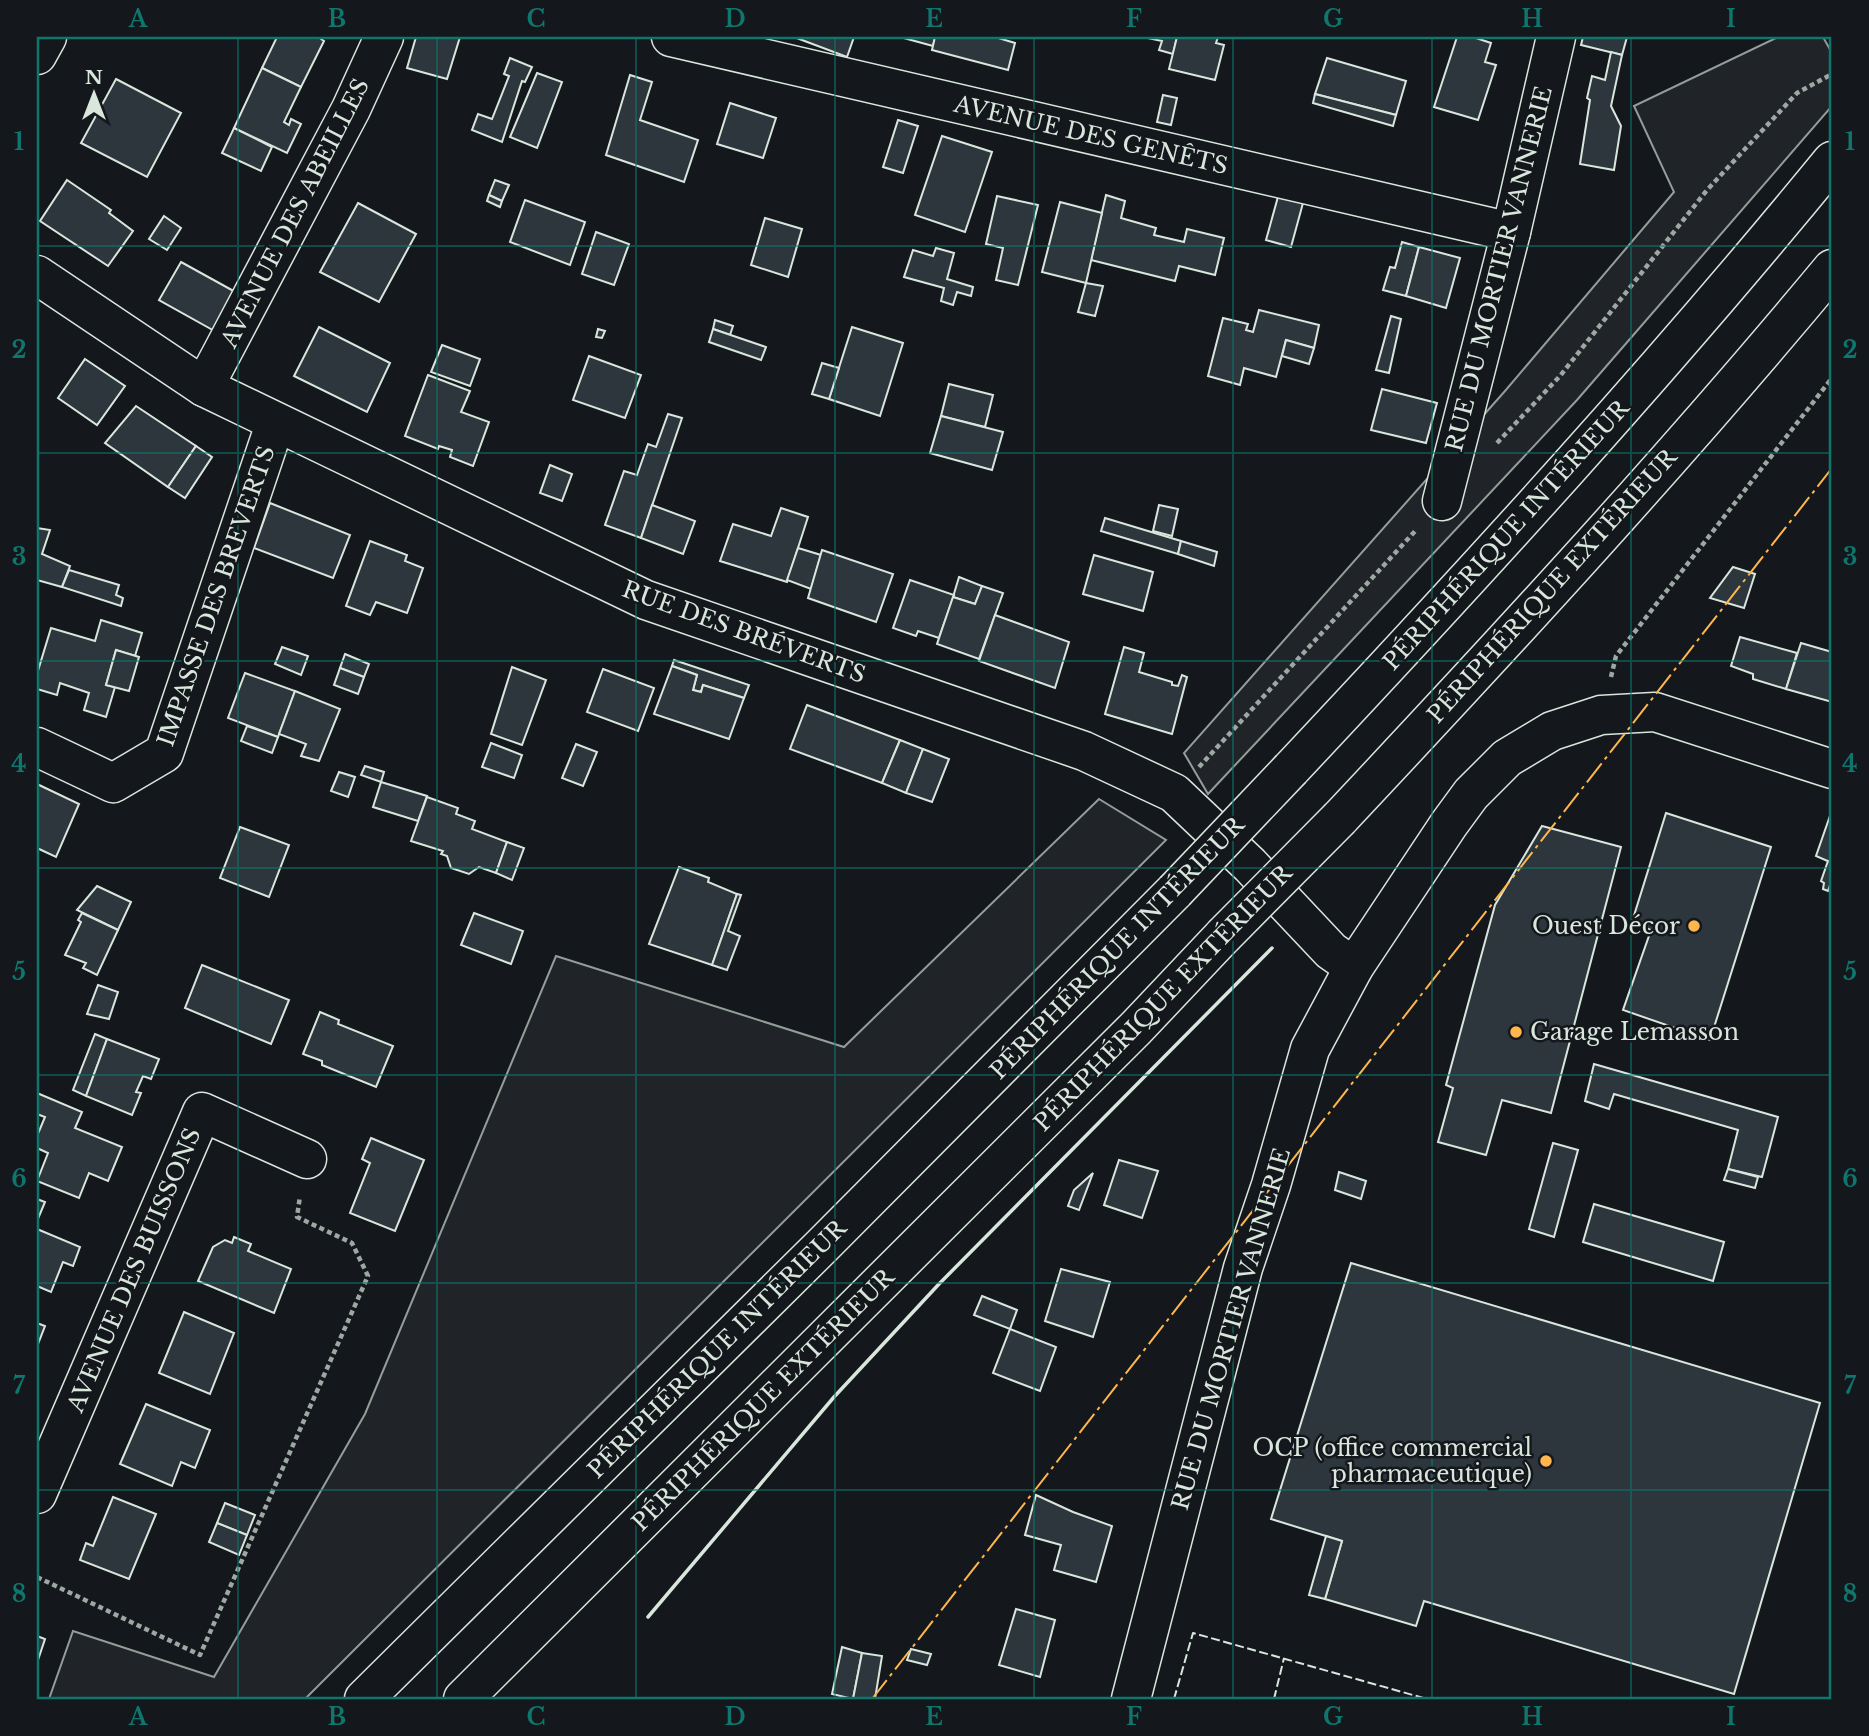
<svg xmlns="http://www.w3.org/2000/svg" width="1869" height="1736" viewBox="0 0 1869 1736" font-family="'Libre Baskerville',serif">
<rect width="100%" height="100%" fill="#14181c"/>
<g fill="#202428" stroke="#939e99" stroke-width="2">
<polygon points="1778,37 1823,37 1832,53 1832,106 1577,400 1208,794 1184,753 1505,391 1674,192 1634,106"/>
<polygon points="1099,799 1166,840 305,1699 49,1699 73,1631 214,1677 365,1414 556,956 844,1047"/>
</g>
<g fill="#2c363c" stroke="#d8e6dc" stroke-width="2">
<polygon points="277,37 322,37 321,39 324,41 301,87 262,68"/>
<polygon points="416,37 460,37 447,79 407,68"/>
<polygon points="794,37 854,37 847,57"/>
<polygon points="900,37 935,37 933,46"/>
<polygon points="935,37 995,37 1015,43 1008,70 932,50"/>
<polygon points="1143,37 1177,37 1173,54 1159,50 1162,41"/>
<polygon points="1177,37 1218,37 1216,43 1224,45 1215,80 1169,69"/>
<polygon points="1457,37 1473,37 1491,43 1485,62 1496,65 1478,120 1434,107"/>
<polygon points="1583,37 1627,37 1622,55 1581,45"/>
<polygon points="1611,52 1622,55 1611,106 1621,126 1614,170 1580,164 1590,100 1587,98 1592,76 1605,80"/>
<polygon points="510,58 532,67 525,82 522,81 502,142 472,130 478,114 492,119 509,76 504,74"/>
<polygon points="1327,58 1406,81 1396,115 1315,94"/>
<polygon points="262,68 301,87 284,122 289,125 291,119 301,124 287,153 234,128"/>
<polygon points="537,73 562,82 537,148 510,137"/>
<polygon points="630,75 652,82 640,120 698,140 684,182 606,155"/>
<polygon points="116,79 181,113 147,177 81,143"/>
<polygon points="1315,94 1396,115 1393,126 1313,103"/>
<polygon points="1163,95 1177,98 1171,125 1157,122"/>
<polygon points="730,103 776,118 763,158 717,144"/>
<polygon points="898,120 918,126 903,173 883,167"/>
<polygon points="234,128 272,147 261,171 222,153"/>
<polygon points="942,136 992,152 965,232 915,215"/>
<polygon points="67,180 111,210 109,213 133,231 108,266 40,221"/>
<polygon points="495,180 509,185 502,201 489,195"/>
<polygon points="1281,186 1306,192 1291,247 1266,240"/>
<polygon points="489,195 502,201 500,207 487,201"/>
<polygon points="1106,195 1125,201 1121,218 1156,228 1154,235 1184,242 1187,229 1224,238 1215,275 1179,266 1175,281 1091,260"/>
<polygon points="997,196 1038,205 1018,285 996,280 1003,248 986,244"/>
<polygon points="525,200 585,222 570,265 510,242"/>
<polygon points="1060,202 1102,213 1086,283 1042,272"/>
<polygon points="358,203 416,234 379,302 320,272"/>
<polygon points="164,216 181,228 167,250 149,239"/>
<polygon points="765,218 802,229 788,277 751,265"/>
<polygon points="596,232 629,244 614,285 582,274"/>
<polygon points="1402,242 1419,247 1406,296 1383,290 1390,267 1395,268"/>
<polygon points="1419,247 1460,258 1446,308 1406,296"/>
<polygon points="936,248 954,253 947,279 973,287 971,296 957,292 953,305 941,301 944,288 904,277 913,250 933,256"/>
<polygon points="181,262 239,294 218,333 159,300"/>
<polygon points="1086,283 1103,286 1095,316 1078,312"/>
<polygon points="1259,310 1319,325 1314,348 1286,340 1276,377 1244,368 1240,385 1208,376 1223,318 1248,324 1246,330 1253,332"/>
<polygon points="1391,316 1401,319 1389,373 1376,370"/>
<polygon points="715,320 733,326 730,335 713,329"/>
<polygon points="319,327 390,363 367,412 294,376"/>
<polygon points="852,327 903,343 880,416 829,399"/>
<polygon points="598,329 605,331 602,338 596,337"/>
<polygon points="713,329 766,347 761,360 709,342"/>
<polygon points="1286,340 1314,348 1309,364 1282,356"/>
<polygon points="442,345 480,359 470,386 431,372"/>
<polygon points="589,356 641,375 625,418 573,400"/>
<polygon points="85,359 125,386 97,425 58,398"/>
<polygon points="822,363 839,368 829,399 812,394"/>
<polygon points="428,375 470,391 461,412 489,422 473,466 450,457 452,450 439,446 438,449 405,436"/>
<polygon points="949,384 993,395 985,427 941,416"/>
<polygon points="1382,389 1437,403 1426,443 1371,430"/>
<polygon points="136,406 196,446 168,487 105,443"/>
<polygon points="668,414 682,418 641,538 605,525 624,471 637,475 648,444 656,447"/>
<polygon points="941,416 1003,432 992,470 930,453"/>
<polygon points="196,446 212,457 185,498 168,487"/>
<polygon points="550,465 572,474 562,501 540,493"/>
<polygon points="270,503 350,535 333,578 254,548"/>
<polygon points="652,505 695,521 683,554 641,538"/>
<polygon points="1159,505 1178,509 1172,536 1153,531"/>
<polygon points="781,508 808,517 787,582 720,561 733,524 771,536"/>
<polygon points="1105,518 1181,541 1178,554 1101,531"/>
<polygon points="37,528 50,530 42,554 70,566 62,587 37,580"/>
<polygon points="370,541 407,555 405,561 423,568 407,613 376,602 370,615 346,606"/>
<polygon points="1181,541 1217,552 1214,566 1178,554"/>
<polygon points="798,548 821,555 811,589 787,580"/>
<polygon points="822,550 893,574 876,622 808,598"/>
<polygon points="1094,555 1153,572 1143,611 1083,594"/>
<polygon points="1733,567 1755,574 1744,608 1710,598"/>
<polygon points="69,570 119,585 116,595 123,598 121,606 62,587"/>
<polygon points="959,577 982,586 975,604 953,597"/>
<polygon points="910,580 954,595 939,638 918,631 916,636 893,628"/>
<polygon points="982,586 1003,593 979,659 937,644 953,597 975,604"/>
<polygon points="995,615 1069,642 1055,688 979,661"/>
<polygon points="101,620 142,633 135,656 116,650 106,685 115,687 106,717 84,710 89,693 60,683 57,695 37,689 37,674 51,628 95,641"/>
<polygon points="1740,637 1797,653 1786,689 1753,679 1753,674 1731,666"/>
<polygon points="1801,643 1832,652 1832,702 1786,689"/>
<polygon points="282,647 308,656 301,675 275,664"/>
<polygon points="1124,647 1144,653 1139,672 1172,682 1172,685 1178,686 1182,675 1187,677 1172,734 1105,714"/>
<polygon points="116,650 139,657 129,691 106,685"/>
<polygon points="345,654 369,664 364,677 340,668"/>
<polygon points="674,660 749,685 744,698 703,685 701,692 693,690 697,675 672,666"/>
<polygon points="672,666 697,675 693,690 701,692 703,685 744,698 729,739 654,714"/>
<polygon points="512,667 546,680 522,745 491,734"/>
<polygon points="340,668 364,677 358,694 334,685"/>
<polygon points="603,669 654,688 638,731 587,712"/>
<polygon points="245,673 295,691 278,737 228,718"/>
<polygon points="295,691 340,709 319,761 301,756 306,744 279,734"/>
<polygon points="807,705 900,740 882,783 790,749"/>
<polygon points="247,726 278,737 272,753 241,741"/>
<polygon points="900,740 923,749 906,793 882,783"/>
<polygon points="491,743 522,755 514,778 482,767"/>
<polygon points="576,744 597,752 583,786 562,778"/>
<polygon points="923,749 949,759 932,802 906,793"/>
<polygon points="365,766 384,772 381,782 361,775"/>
<polygon points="339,772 355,777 348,797 331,791"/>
<polygon points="381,782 427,796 418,821 373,807"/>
<polygon points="37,784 79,804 56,857 37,848"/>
<polygon points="427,797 458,808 456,814 475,821 472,829 507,842 496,873 479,867 469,874 451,868 447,856 441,854 443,851 411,841"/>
<polygon points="1832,810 1832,863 1816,856"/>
<polygon points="1666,813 1771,847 1710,1040 1623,1010 1651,930 1632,922"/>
<polygon points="1542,826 1621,847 1551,1113 1502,1100 1486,1155 1438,1142 1453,1088 1446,1085 1495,905"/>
<polygon points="240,827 289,845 269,897 220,878"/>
<polygon points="507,842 524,848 512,880 496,873"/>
<polygon points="1828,861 1832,863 1832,879 1828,891 1823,889 1824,883 1821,881"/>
<polygon points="679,867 709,878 708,882 737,894 712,965 649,944"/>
<polygon points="97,886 131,902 118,930 77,910"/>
<polygon points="737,894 741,895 728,931 740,936 727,970 712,965"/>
<polygon points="82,913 118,930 97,975 83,968 86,963 65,955 81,922 78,920"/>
<polygon points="474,913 523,931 511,964 461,945"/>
<polygon points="202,965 289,1000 271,1044 185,1008"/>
<polygon points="98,985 118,992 109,1019 87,1014"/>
<polygon points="320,1012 339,1020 338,1024 393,1046 376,1087 322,1065 322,1061 303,1054"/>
<polygon points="95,1034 107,1039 86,1096 73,1090"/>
<polygon points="107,1039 159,1059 151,1079 143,1076 136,1092 141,1093 132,1115 86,1096"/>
<polygon points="1594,1064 1778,1117 1762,1177 1728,1169 1738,1130 1614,1094 1609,1109 1585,1101"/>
<polygon points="37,1093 82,1112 75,1128 122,1147 108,1181 89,1173 79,1198 37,1181 48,1153 37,1148 37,1136 45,1117 37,1114"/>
<polygon points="371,1138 424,1160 395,1231 350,1213 370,1163 362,1159"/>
<polygon points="1553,1143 1578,1150 1554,1237 1529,1229"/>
<polygon points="1119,1160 1158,1171 1142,1218 1104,1205"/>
<polygon points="1728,1169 1758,1177 1755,1188 1724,1180"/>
<polygon points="1339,1172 1366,1181 1361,1199 1335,1190"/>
<polygon points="1093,1173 1079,1210 1068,1206 1074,1190"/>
<polygon points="37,1199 45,1202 37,1221"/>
<polygon points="1594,1204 1724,1242 1713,1281 1583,1242"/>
<polygon points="37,1229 80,1247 73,1266 63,1262 51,1292 37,1286"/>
<polygon points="234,1237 251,1244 248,1251 291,1269 274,1313 198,1281 213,1247 225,1240 232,1243"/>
<polygon points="1351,1263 1820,1403 1734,1694 1424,1601 1416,1626 1325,1599 1342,1541 1271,1519"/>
<polygon points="1061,1269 1110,1282 1093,1337 1045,1321"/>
<polygon points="982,1296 1017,1310 1010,1329 974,1315"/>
<polygon points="184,1312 234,1333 210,1394 159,1373"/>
<polygon points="37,1323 45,1326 38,1344 37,1343"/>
<polygon points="1010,1329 1056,1347 1040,1391 993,1373"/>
<polygon points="146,1404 210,1430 195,1468 181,1462 172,1486 120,1464"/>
<polygon points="1036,1495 1073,1512 1112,1526 1096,1582 1054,1570 1061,1545 1025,1535"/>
<polygon points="113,1497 156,1514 129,1579 80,1560 86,1543 93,1546"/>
<polygon points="225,1503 255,1515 247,1535 217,1523"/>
<polygon points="217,1523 247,1535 239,1555 209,1542"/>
<polygon points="1326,1536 1342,1541 1325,1599 1309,1595"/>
<polygon points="1016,1609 1055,1620 1040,1677 999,1665"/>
<polygon points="37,1636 45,1639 38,1660 37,1659"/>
<polygon points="842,1647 862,1653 853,1699 832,1694"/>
<polygon points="911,1649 931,1654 927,1665 907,1660"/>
<polygon points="862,1653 882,1656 875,1699 853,1699"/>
</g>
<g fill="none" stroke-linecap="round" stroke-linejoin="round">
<defs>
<g id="minor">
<polyline points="671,37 1511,232"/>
<polyline points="37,55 47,37"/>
<polyline points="37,275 204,387 646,600 1084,751 1174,793 1250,865 1331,951 1354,967"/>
<polyline points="204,387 351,109 384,37"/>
<polyline points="1442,501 1511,232 1556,37"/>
<polyline points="37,747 113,783 164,753 275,424"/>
<polyline points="37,1494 202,1112 307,1159"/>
<polyline points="1131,1699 1243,1268 1271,1185 1310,1049 1354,967 1449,824 1471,794 1507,758 1552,731 1601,715 1655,712 1832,769"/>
</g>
<g id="highway">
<path d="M1291,769C1477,571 1660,371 1832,161"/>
<path d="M1340,818C1508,639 1675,458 1832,269"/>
<polyline points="364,1699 823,1245 1175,891"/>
<polyline points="463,1699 1136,1028 1223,936"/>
</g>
</defs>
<use href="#minor" stroke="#d8e6dc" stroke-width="41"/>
<use href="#highway" stroke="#d8e6dc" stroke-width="41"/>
<g stroke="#9da8a2" stroke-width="4.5" stroke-dasharray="5 3.5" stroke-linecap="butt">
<polyline points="1497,443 1560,376 1707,190 1797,93 1832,74"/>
<polyline points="1611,677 1616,656 1832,378"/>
<polyline points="1199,767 1417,529"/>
<polyline points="37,1577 200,1655 368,1276 352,1243 297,1217 300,1196"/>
</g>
<use href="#minor" stroke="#14181c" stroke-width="38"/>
<use href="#highway" stroke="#14181c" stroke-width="38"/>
<defs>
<g id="highway-bridge">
<polyline points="1175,891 1291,769"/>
<polyline points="1223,936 1340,818"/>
</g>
</defs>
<use href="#highway-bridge" stroke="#d8e6dc" stroke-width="41" stroke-linecap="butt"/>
<use href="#highway-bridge" stroke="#14181c" stroke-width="38"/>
<g stroke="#d8e6dc" stroke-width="2" stroke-dasharray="9 3.5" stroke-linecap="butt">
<polyline points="1174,1699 1193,1633 1427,1699"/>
<polyline points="1274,1699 1284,1658"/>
</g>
<polyline stroke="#d8e6dc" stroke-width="3.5" points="648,1617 834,1397 939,1284 1272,948"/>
<polyline stroke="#ffb74d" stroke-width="2" stroke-dasharray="24 5 3.5 5" stroke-linecap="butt" points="872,1699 1832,468"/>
</g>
<path fill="none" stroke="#0f766e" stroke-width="2" stroke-opacity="0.55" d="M238,37V1699M437,37V1699M636,37V1699M835,37V1699M1034,37V1699M1233,37V1699M1432,37V1699M1631,37V1699M37,246H1832M37,453H1832M37,661H1832M37,868H1832M37,1075H1832M37,1283H1832M37,1490H1832"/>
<g fill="#ffb74d" stroke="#14181c" stroke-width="2.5">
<circle cx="1694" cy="926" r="7"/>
<circle cx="1516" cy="1032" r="7"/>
<circle cx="1546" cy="1461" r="7"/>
</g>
<g text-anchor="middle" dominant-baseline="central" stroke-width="5" stroke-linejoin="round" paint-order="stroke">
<g font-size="23" fill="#d8e6dc" stroke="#14181c">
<text transform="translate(1091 135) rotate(13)">AVENUE DES GENÊTS</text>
<text transform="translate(295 213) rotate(-63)">AVENUE DES ABEILLES</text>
<text transform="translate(1499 269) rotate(-76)">RUE DU MORTIER VANNERIE</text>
<text transform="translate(1506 535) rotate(-48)">PÉRIPHÉRIQUE INTÉRIEUR</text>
<text transform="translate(1552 586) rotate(-48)">PÉRIPHÉRIQUE EXTÉRIEUR</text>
<text transform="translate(216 596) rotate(-71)">IMPASSE DES BREVERTS</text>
<text transform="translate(744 632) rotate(20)">RUE DES BRÉVERTS</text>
<text transform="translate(1117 948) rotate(-46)">PÉRIPHÉRIQUE INTÉRIEUR</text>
<text transform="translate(1163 998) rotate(-46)">PÉRIPHÉRIQUE EXTÉRIEUR</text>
<text transform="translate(134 1270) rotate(-67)">AVENUE DES BUISSONS</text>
<text transform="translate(1231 1329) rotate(-74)">RUE DU MORTIER VANNERIE</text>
<text transform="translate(717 1349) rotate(-45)">PÉRIPHÉRIQUE INTÉRIEUR</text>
<text transform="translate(763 1400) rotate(-45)">PÉRIPHÉRIQUE EXTÉRIEUR</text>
</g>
<g font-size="23" fill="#d8e6dc" stroke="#14181c" text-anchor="end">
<text x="1680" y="926">Ouest Décor</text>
<text x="1530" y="1032" text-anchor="start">Garage Lemasson</text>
<text x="1532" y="1448">OCP (office commercial<tspan x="1532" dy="26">pharmaceutique)</tspan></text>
</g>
</g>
<rect width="1869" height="1736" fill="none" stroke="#14181c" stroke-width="77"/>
<g transform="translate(94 94)" stroke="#14181c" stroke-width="5" paint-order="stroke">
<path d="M0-5L12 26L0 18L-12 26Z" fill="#d8e6dc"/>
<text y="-10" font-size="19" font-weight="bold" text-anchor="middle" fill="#d8e6dc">N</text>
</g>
<rect x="38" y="38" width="1792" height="1660" fill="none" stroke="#0f766e" stroke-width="2.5"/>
<g font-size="23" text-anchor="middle" font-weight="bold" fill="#0f766e">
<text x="138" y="27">A</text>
<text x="337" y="27">B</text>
<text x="536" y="27">C</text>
<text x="735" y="27">D</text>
<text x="934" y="27">E</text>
<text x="1134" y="27">F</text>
<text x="1333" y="27">G</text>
<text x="1532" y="27">H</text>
<text x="1731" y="27">I</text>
<text x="19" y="150">1</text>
<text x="1850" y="150">1</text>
<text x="19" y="358">2</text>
<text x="1850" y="358">2</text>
<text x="19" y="565">3</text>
<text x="1850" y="565">3</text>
<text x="19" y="772">4</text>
<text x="1850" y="772">4</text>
<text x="19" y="980">5</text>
<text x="1850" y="980">5</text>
<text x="19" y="1187">6</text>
<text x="1850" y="1187">6</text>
<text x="19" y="1394">7</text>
<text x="1850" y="1394">7</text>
<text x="19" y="1602">8</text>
<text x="1850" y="1602">8</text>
<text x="138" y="1725">A</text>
<text x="337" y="1725">B</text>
<text x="536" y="1725">C</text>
<text x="735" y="1725">D</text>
<text x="934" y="1725">E</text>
<text x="1134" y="1725">F</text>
<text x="1333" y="1725">G</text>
<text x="1532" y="1725">H</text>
<text x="1731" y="1725">I</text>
</g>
</svg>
